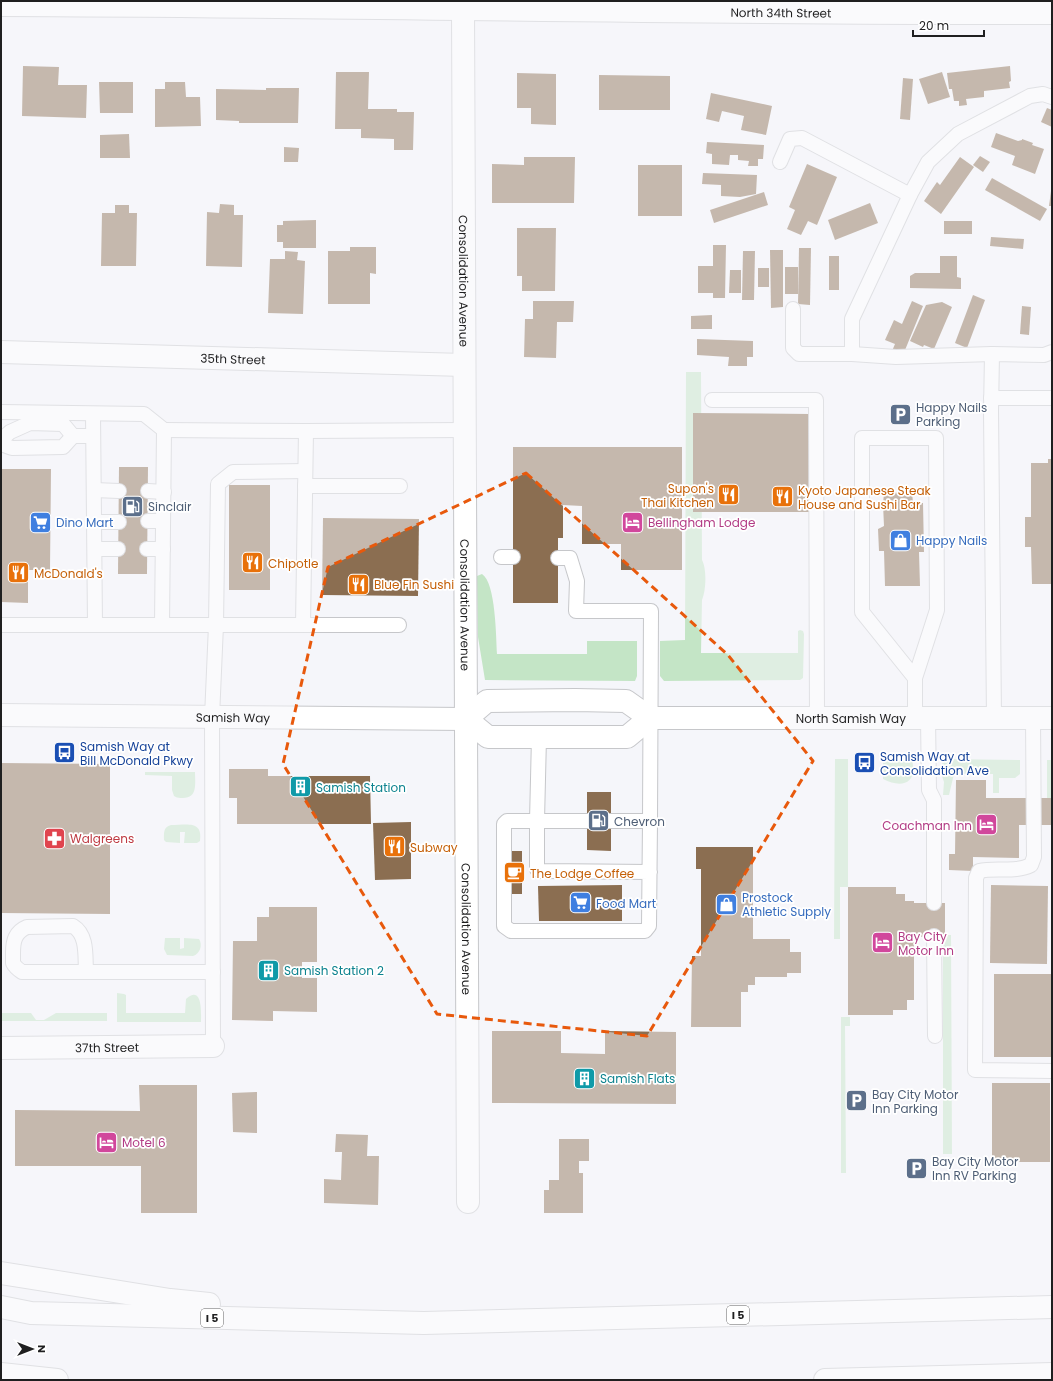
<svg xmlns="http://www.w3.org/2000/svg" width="1053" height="1381" viewBox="0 0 1053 1381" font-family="Poppins,sans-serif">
<rect width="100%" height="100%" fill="#f5f6fa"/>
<g fill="#c4e5c6">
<path d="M686,372H701L702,560C707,569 706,591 702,600L701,653H798V631L800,630L803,631L804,634L803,678L800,680L664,681L660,676V641L685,640Z"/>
<path d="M482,574C496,583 496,638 497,654H587V641H637V676L635,681L485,680L478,637L477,576Z"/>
<polygon points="835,759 848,759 848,887 840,887 840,939 834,939"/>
<polygon points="943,759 1020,760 1020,774 1015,778 999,778 999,793 993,793 993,774 954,774 949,795 943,795 944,782 941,773"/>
<path d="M883,760H912C918,783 902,789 883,779Z"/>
<rect x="1047" y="760" width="5" height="38"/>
<path d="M145,772H195C195,783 198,798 183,798C180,798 177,798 174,796L172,790V776L145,775Z"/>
<path d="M171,825C187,825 203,820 200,841L197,843H184L185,832H180V843L166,842L164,840C164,833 163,827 171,825Z"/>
<polygon points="943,935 951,935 952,1154 943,1154"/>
<path d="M165,938H180V949L184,948V938L199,939C203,945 200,954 193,956L167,955L164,949Z"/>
<path d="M117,993L124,994L126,995V1013H185L186,999C203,984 201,1014 201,1022H117Z"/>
<polygon points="1,1013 31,1013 36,1020 44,1020 56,1013 107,1013 107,1021 1,1021"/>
<polygon points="841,1017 850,1017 850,1026 845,1026 846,1173 841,1173"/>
</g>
<g fill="#8b6e51">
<polygon points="23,66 59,67 58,85 87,85 86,118 22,116"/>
<polygon points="1010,66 1011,81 1009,82 1010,88 984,91 984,97 966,99 967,105 959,106 959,101 954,101 952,89 949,89 947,73"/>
<polygon points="336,72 369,72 368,109 397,109 397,112 414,112 413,150 394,150 394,139 361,138 361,129 335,129"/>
<polygon points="942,72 950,97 928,104 919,79"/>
<polygon points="517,73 556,74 556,125 531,124 531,108 517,108"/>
<polygon points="599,75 670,76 670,110 599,110"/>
<polygon points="903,78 913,79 910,120 900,119"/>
<polygon points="99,82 133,82 133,113 100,113"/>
<polygon points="165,82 185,82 186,97 200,97 201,126 155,127 155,89 165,89"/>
<polygon points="266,88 299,88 298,123 239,123 239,121 216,120 216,89 266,90"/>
<polygon points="711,93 772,106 766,135 741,130 744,116 722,111 719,122 706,119"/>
<polygon points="1047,108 1052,110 1052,127 1041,122"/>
<polygon points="996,133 1018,141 1022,140 1022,139 1033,143 1032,145 1044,149 1035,174 1012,165 1015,156 991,147"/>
<polygon points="129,134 130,158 100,158 100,135"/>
<polygon points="707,142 764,145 763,159 758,159 758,166 748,166 749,161 738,160 738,155 730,155 729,165 712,164 712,154 706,153"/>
<polygon points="284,147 299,148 298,162 284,162"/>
<polygon points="980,156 990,162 983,172 973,165"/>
<polygon points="524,157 575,157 574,203 492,203 492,164 524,165"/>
<polygon points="960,157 974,167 941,214 924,201 937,182 940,185"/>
<polygon points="807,164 837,177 817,225 808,221 801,235 787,229 795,210 789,207"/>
<rect x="638" y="165" width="44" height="51"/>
<polygon points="703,173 757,175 756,194 740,197 721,196 721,185 702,184"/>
<polygon points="992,178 1047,209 1040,221 985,190"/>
<polygon points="1051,191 1052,191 1052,206 1049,206"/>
<polygon points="764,192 768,205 714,223 710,210"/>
<polygon points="870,203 878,223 835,240 828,220"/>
<polygon points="220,204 234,205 234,215 243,215 242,267 206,266 207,212 219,213"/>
<polygon points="115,205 129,205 129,213 137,213 136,266 101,266 102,213 115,213"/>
<polygon points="316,220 316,248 283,248 283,242 277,242 277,225 283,225 283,221"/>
<rect x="944" y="221" width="28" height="13"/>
<polygon points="517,228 556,228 555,291 522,291 522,276 517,276"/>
<polygon points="991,237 1024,239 1023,249 990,246"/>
<polygon points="713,245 726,245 725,298 713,298 713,293 698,293 698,266 713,266"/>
<polygon points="350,247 376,247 376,274 370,273 370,304 328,304 328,251 350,251"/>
<polygon points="799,248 811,248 810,305 798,304"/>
<polygon points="770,250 783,250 783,307 771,308"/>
<polygon points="285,251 298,252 297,260 305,261 303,314 268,313 270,259 285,259"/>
<polygon points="743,251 755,251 754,300 742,300"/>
<rect x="829" y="256" width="10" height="34"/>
<polygon points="940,256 957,256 957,277 961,278 961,289 910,288 910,276 915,273 940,273"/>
<rect x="785" y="267" width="13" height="27"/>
<rect x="758" y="268" width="11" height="19"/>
<polygon points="730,270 741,270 741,293 729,293"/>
<polygon points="973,295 985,300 967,348 955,343"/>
<polygon points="533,301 574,301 573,322 557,322 556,358 524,357 525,319 533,319"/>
<polygon points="912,301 923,306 903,355 892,351 895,344 885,340 894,320 902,324"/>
<polygon points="942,302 952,307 934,349 924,345 923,347 910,341 926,305"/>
<polygon points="1022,306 1031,307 1029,335 1020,334"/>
<polygon points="712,315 712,329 691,329 691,316"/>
<polygon points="697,339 753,341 753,357 747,357 747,366 728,366 729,357 697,355"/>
<polygon points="693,413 810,414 810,512 693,512"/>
<polygon points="513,447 682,447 682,570 621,570 621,544 582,544 582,506 563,505 563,538 558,538 558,603 513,603"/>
<polygon points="1048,459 1052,459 1052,584 1032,584 1031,547 1025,547 1025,517 1031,517 1031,463 1048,463"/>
<polygon points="119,467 148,467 147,574 118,574"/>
<polygon points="1,469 51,469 50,570 28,570 28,603 1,602"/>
<rect x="229" y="485" width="41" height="105"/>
<polygon points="912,492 913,503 923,503 924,552 919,552 920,586 885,586 884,551 879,551 878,529 884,526 883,504 884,493"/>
<polygon points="323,518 419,519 418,596 322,595"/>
<polygon points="1,763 110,764 110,914 1,913"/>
<polygon points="229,769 268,769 268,776 370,776 371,824 237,824 237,798 229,798"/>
<polygon points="956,780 986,780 986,798 1052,798 1052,825 1019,825 1019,858 973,857 973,871 949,870 949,854 955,854"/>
<polygon points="587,792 611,792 611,851 587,850"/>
<polygon points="411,822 411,879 375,880 373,823"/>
<polygon points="696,847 753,847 753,939 790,939 790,952 801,952 801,973 787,973 787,977 755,977 755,985 748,985 748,992 741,992 741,1027 691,1027 692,956 701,956 701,869 696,869"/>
<rect x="509" y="851" width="13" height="43"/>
<polygon points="622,885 622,921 539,921 538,886"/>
<polygon points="991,885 1048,886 1047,964 990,963"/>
<polygon points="848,887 896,887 896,894 905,894 905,901 914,901 914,903 945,903 945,936 914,937 914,1000 907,1000 907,1010 893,1010 893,1015 848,1015"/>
<polygon points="269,907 317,907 317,962 302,962 302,978 317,978 317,1012 273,1011 273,1021 232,1020 233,941 257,941 257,917 269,917"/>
<rect x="994" y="974" width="57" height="83"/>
<polygon points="492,1031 561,1031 561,1053 605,1054 605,1031 676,1032 676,1104 492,1103"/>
<rect x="992" y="1083" width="58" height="79"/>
<polygon points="139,1085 197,1085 197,1213 141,1213 141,1166 15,1166 15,1110 140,1111"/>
<polygon points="257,1092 257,1133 233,1132 232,1093"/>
<polygon points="336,1134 368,1135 367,1156 379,1156 378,1205 324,1203 324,1179 341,1180 342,1152 335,1152"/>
<polygon points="559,1139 589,1139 589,1161 579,1161 579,1173 583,1173 583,1213 544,1213 544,1190 549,1190 549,1180 559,1180"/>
</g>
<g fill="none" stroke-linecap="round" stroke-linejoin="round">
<defs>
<g id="service">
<polyline points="780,162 790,139 802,138 910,195"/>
<polyline points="793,309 793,348 799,354 852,354 896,357 992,354"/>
<polyline points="852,354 852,319 910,195 928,162 958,134 1030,96 1043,94 1052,97"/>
<polyline points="991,398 1052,398"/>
<polyline points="712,400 816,400 817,718"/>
<polyline points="1,412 144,414 164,430 162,625"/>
<polyline points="93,414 95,625"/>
<polyline points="164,430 306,431 464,430"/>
<polyline points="1,440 10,432 30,423 63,424 73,436 93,436"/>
<polyline points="1,444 12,448 63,447 73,436"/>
<polyline points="305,486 400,486"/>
<polyline points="94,490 119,491"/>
<polyline points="148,491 164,492"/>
<polyline points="148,521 163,521"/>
<polyline points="94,522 119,522"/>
<polyline points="95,549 118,549"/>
<polyline points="147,549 163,549"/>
<polyline points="501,557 513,557"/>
<polyline points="1,625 399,625"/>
<polyline points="303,625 306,431"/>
<polyline points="915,678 862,612 862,438 936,438 937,610 915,678 915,718"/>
<polyline points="928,718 929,790 934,800 934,903"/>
<polyline points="994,718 991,411 992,354 1044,355 1052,352"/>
<path d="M1033,718L1034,857L1031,865C1015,873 996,867 979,871L976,878L975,1070L1052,1071"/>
<polyline points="539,737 537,821 650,821 651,611 576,611 577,581 570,558 558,558"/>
<polyline points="650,872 541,871 537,869 537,821 507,821 504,824 504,926 511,931 645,931 649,926 650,821"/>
<polyline points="934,936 935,1036"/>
<path d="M86,972C85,957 88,935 73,926L27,927C15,932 13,941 13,953C13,956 13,960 13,963C15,967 19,970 22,972H213"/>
<polyline points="213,1046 212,717 216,625 218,484 233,472 305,471"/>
</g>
<g id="minor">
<path id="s1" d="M1,5C351,6 702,14 1052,13"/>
<path id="s2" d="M463,8L468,1202"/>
<path id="s3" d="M1,352L464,365"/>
<path id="s4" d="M1,1048L213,1046"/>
</g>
<g id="secondary">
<path id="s5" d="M1,715L466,719"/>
<path id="s6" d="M466,719L487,701L575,700L626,701L650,718H1052"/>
<polyline points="466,719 488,737 627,737 650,718"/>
</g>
<g id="motorway">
<polyline points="1,1273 170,1300 209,1304"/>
<polyline points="1,1307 31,1313 424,1323 1052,1307"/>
<polyline points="1,1374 57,1380"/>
<polyline points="825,1380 1052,1374"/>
</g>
</defs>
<use href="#service" stroke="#c6c7ca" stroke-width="16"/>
<use href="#minor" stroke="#c6c7ca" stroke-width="24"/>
<use href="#secondary" stroke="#c6c7ca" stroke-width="24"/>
<use href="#motorway" stroke="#c6c7ca" stroke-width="24"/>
<use href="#service" stroke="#fff" stroke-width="14"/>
<use href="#minor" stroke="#fff" stroke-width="22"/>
<use href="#secondary" stroke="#fff" stroke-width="22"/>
<use href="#motorway" stroke="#fff" stroke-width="22"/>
</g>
<path d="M0 0H1053V1381H0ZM526,473L728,655L813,761L647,1036L437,1014L283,764L328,567Z" fill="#f5f6fa" fill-opacity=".55" fill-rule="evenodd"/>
<path fill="none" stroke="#e8590c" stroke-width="3" stroke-dasharray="8 5" stroke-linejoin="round" d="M526,473L728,655L813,761L647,1036L437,1014L283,764L328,567Z"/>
<defs>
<symbol id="parking-square" viewBox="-11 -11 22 22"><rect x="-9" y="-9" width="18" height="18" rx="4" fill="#5c6f8a" stroke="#fff"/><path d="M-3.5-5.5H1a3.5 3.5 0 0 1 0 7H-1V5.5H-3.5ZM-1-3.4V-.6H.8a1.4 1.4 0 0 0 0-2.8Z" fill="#fff"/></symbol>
<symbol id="restaurant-square" viewBox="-11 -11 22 22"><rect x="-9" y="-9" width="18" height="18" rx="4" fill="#e8710a" stroke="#fff"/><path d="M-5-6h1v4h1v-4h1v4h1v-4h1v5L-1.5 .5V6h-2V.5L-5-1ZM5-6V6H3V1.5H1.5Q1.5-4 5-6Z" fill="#fff"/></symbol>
<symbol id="fuel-square" viewBox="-11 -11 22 22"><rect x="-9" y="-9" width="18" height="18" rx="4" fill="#5c6f8a" stroke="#fff"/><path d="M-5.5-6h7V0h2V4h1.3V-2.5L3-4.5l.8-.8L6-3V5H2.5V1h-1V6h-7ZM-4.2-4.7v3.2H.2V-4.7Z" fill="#fff"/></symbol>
<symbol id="supermarket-square" viewBox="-11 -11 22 22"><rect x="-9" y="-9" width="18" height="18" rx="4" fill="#3f7fe0" stroke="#fff"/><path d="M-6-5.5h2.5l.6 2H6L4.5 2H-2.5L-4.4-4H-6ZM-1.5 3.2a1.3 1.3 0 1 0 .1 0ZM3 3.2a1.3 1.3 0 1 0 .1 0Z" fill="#fff"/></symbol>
<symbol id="hotel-square" viewBox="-11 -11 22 22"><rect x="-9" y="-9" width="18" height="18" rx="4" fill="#d1479c" stroke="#fff"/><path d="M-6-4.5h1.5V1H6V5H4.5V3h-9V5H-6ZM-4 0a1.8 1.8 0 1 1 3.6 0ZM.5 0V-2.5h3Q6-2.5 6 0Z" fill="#fff"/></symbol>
<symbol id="shop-square" viewBox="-11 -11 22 22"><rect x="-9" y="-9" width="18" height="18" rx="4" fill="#3f7fe0" stroke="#fff"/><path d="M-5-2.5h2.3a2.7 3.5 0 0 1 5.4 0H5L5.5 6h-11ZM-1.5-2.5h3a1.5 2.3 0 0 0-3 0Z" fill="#fff"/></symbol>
<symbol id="bus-square" viewBox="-11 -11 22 22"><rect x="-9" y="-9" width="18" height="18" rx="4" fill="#1a4fb4" stroke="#fff"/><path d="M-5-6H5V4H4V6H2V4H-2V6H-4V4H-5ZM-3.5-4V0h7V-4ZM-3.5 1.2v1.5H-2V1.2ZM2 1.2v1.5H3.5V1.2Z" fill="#fff"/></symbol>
<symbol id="building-square" viewBox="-11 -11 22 22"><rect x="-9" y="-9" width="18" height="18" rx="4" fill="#0f9aa8" stroke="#fff"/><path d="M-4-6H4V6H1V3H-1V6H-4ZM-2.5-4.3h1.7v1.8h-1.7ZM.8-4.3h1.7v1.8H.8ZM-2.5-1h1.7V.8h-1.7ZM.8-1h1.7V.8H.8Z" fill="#fff"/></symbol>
<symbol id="pharmacy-square" viewBox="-11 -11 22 22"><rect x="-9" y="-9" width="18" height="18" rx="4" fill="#e0444e" stroke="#fff"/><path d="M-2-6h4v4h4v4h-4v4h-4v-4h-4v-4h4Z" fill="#fff"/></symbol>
<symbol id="cafe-square" viewBox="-11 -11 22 22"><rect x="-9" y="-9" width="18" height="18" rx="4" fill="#e8710a" stroke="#fff"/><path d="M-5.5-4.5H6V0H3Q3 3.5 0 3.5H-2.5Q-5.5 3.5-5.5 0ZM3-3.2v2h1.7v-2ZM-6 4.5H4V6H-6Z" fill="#fff"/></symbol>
</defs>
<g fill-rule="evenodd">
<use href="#parking-square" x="888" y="402" width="25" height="25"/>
<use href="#restaurant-square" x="716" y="482" width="25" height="25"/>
<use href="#restaurant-square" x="770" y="484" width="25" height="25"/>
<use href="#fuel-square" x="120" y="494" width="25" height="25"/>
<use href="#supermarket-square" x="28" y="510" width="25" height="25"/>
<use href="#hotel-square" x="620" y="510" width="25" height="25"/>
<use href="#shop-square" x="888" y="528" width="25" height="25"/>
<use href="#restaurant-square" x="240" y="550" width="25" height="25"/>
<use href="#restaurant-square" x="6" y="560" width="25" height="25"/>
<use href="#restaurant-square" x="346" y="572" width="25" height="25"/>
<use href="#bus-square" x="52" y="740" width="25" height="25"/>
<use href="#bus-square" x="852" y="750" width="25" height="25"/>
<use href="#building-square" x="288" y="774" width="25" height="25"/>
<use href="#fuel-square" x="586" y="808" width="25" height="25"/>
<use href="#hotel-square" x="974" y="812" width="25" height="25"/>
<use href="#pharmacy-square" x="42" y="826" width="25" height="25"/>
<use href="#restaurant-square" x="382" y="834" width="25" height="25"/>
<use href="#cafe-square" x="502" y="860" width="25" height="25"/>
<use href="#supermarket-square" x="568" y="890" width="25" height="25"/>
<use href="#shop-square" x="714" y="892" width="25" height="25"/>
<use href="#hotel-square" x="870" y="930" width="25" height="25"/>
<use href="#building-square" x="256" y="958" width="25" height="25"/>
<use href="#building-square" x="572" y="1066" width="25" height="25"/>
<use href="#parking-square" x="844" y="1088" width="25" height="25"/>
<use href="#hotel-square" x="94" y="1130" width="25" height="25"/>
<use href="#parking-square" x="904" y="1156" width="25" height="25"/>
</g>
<g text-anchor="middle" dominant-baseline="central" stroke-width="3.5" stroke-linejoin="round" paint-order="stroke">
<g fill="#fff" stroke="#626263" stroke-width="1">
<rect x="727" y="1306" width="22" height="18" rx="3"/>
<rect x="201" y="1309" width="22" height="18" rx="3"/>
</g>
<g font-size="11" font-weight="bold" fill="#1f1f20">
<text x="738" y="1315">I 5</text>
<text x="212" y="1318">I 5</text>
</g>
<g font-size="12" fill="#1f1f20" stroke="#fff">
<text stroke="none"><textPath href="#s1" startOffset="780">North 34th Street</textPath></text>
<text stroke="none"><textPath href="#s2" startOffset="273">Consolidation Avenue</textPath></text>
<text stroke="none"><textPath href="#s3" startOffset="232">35th Street</textPath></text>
<text stroke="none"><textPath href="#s2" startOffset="597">Consolidation Avenue</textPath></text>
<text stroke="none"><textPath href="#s5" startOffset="232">Samish Way</textPath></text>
<text stroke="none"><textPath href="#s6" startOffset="397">North Samish Way</textPath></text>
<text stroke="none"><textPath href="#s2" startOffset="921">Consolidation Avenue</textPath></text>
<text stroke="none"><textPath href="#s4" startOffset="106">37th Street</textPath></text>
</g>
<g font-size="12" fill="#4e5e75" stroke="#fff" text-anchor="start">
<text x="916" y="407">Happy Nails<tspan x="916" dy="14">Parking</tspan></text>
<text x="148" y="506">Sinclair</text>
<text x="614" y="821">Chevron</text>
<text x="872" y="1094">Bay City Motor<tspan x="872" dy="14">Inn Parking</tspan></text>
<text x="932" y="1161">Bay City Motor<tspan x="932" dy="14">Inn RV Parking</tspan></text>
</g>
<g font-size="12" fill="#c56008" stroke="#fff" text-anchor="start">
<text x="714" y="488" text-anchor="end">Supon's<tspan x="714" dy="14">Thai Kitchen</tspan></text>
<text x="798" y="490">Kyoto Japanese Steak<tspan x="798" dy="14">House and Sushi Bar</tspan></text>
<text x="268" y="563">Chipotle</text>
<text x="34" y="573">McDonald's</text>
<text x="374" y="584">Blue Fin Sushi</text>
<text x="410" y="847">Subway</text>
<text x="530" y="873">The Lodge Coffee</text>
</g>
<g font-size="12" fill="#366cbe" stroke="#fff" text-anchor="start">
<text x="56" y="522">Dino Mart</text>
<text x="916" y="540">Happy Nails</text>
<text x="742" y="897">Prostock<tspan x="742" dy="14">Athletic Supply</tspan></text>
<text x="596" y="903">Food Mart</text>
</g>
<g font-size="12" fill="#b23c85" stroke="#fff" text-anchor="start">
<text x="648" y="522">Bellingham Lodge</text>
<text x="972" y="825" text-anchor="end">Coachman Inn</text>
<text x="898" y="936">Bay City<tspan x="898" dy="14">Motor Inn</tspan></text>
<text x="122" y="1142">Motel 6</text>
</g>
<g font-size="12" fill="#164399" stroke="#fff" text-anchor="start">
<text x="80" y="746">Samish Way at<tspan x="80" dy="14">Bill McDonald Pkwy</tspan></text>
<text x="880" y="756">Samish Way at<tspan x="880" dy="14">Consolidation Ave</tspan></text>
</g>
<g font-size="12" fill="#0d838f" stroke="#fff" text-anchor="start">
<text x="316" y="787">Samish Station</text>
<text x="284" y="970">Samish Station 2</text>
<text x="600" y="1078">Samish Flats</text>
</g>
<g font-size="12" fill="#be3a42" stroke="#fff" text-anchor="start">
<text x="70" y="838">Walgreens</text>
</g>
</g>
<rect width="1053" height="1381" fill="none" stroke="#1f1f20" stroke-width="4"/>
<g transform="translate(32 1349) rotate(90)" stroke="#ffffff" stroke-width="3" paint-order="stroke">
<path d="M0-3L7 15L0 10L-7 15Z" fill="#1f1f20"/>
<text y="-6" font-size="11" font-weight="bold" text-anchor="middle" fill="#1f1f20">N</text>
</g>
<path d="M913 30v6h71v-6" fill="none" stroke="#1f1f20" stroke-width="2"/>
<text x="919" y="30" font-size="12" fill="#1f1f20" stroke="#ffffff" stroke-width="3" paint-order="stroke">20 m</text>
</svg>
